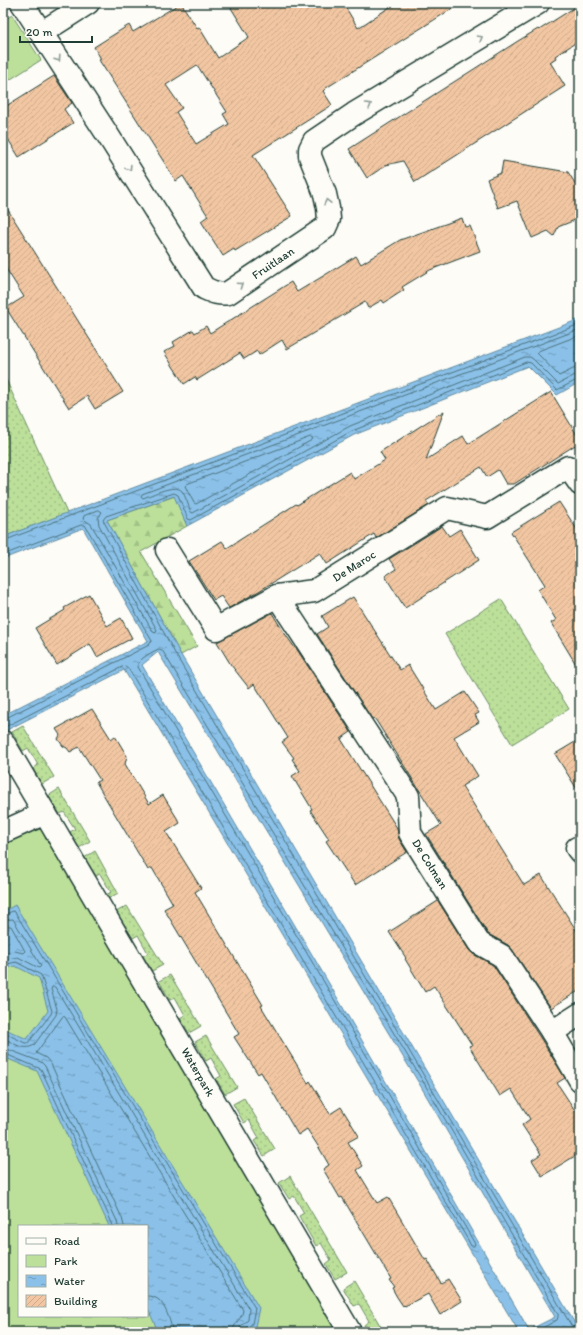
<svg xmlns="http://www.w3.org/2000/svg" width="583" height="1335" viewBox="0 0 583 1335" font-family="Itim,sans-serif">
<defs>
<pattern id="grass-dots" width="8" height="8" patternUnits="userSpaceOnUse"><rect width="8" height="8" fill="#bce09a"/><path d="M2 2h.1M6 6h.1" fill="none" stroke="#a1c185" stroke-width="1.8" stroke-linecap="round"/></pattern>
<pattern id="forest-firs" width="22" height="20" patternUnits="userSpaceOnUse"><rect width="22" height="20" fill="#bce09a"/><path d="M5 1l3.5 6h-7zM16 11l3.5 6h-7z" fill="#a1c185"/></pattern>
<pattern id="water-ripples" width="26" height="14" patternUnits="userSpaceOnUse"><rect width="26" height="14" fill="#8bc1e9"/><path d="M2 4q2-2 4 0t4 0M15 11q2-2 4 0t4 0" fill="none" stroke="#719ebe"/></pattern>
<pattern id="building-hatch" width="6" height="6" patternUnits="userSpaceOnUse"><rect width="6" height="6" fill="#f2c6a2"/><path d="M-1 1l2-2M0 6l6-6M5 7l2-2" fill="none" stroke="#cfab8c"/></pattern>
</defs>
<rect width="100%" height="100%" fill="#fdfcf7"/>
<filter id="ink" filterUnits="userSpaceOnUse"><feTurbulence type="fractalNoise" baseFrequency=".025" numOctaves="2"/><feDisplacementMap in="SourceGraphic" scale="8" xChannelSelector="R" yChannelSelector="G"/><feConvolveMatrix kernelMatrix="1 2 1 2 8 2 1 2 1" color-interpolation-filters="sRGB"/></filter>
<g filter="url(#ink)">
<g fill="url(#grass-dots)" stroke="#6e8e67">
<polygon points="3,373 67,513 3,537"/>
<polygon points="501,599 569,709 512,744 445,634"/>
<polygon points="23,726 54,777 42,784 33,769 38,765 28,748 23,751 12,732"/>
<polygon points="59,789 90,841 79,848 70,832 75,829 64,812 60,814 48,796"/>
<polygon points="95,851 118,893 108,899 106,895 111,892 100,874 96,876 84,858"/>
<polygon points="127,906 163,965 152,971 143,956 148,953 138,935 133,938 116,912"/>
<polygon points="170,975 201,1026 189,1033 180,1018 185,1015 175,997 170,1000 159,981"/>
<polygon points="206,1036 237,1087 225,1094 216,1079 221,1076 211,1058 206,1061 195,1042"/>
<polygon points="244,1098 275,1149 264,1156 254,1141 259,1138 249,1120 244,1123 233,1104"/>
<polygon points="290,1176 347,1272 335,1279 326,1264 331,1260 321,1243 316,1246 299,1216 304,1213 294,1196 289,1199 279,1183"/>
<polygon points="354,1281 384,1332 368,1332 364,1325 369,1321 359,1304 354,1306 343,1288"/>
</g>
<polygon fill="url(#forest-firs)" stroke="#6e8e67" points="175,496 187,526 141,552 197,646 181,655 107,520"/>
<g fill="#bce09a" stroke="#6e8e67" fill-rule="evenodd">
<polygon points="12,15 41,60 3,84 3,21"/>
<path d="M41,829L338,1329L333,1332H3V845L23,834ZM19,1226H147V1316H19Z"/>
</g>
<g fill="url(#water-ripples)" stroke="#608ca1" fill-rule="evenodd">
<path d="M580,319V382L557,395L528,366L354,435L187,526L174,496L107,520L181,655L580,1332H519L124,670L3,732V715L148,641L83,528L3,559V537ZM158,652L420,1085L555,1317L529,1330L334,992L142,665Z"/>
<polygon points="15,905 259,1308 255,1327 245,1332 157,1332 157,1329 147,1307 147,1226 109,1226 37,1071 3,1057 3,1028 27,1039 48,1011 39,978 15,966 3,969 3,912"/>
</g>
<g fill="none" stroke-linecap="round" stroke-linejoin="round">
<g stroke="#4a727c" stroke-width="1">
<path d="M580,329L142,494L141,496L143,498C152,495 175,483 182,491C186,497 188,505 191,512L193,513L350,426L525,357H530L533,359L558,384L575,375L580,374"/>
<polyline points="580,335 538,351 537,353 559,376 573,369 580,368"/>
<polygon points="311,437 313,438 312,440 196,504 194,503 185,486 187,484"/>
<polygon points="99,510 102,512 98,518 99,525 157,630 156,633 153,632 91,524 83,519 84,516"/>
<polyline points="3,541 580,324"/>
<polyline points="3,555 81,525 85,525 152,641 149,645 6,718 3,718"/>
<path d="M3,728L122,667L125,666L128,668L362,1060L468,1240L471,1246H474L475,1244L331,994L138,667C138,666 138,665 138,664C139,659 155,650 159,649L162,650L424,1083L558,1314V1317L557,1320L535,1332"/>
<polyline points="3,915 13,911 15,912 255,1308 252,1324 246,1328 244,1332"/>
<polyline points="3,920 13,919 41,966 39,968 18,957 3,960"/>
<polyline points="3,926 11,926 25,951 23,953 15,951 3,953"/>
<polyline points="3,965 16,962 41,975 52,1011 51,1014 28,1043 25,1043 3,1032"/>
<path d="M3,1038C12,1042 24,1052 34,1045L56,1015L57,1009L51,989L52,987H55L249,1309L248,1320L241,1326L239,1332"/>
<polyline points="3,1048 7,1049 41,1062 45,1066 117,1221 118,1226"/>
<polyline points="3,1053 41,1069 112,1223 113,1226"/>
<path d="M124,1226L122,1218L51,1064L46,1058L36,1053L63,1016L65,1017L243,1310C242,1320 234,1321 233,1332"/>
<path d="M147,1296C151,1296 155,1297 159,1300C165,1305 172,1324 172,1332"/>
<polyline points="575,1332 177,657 103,520 106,516 174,493 178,495 188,519 191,520 352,431 526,362 531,363 557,390 577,380 580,379"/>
</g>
</g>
<g fill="url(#building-hatch)" stroke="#1f3d34" fill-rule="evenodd">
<path d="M181,3L197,28L199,27L218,58L249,37L228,3H343L358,28L396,3H461L326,88L323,91L332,105L253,155L292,216L235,251L234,249L223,256L201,221L208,216L183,176L176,181L99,60L101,59L94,47L129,25L133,32ZM197,65L227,112L223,114L229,124L196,144L176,112L182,108L166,85Z"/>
<polygon points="580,4 580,40 555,56 556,58 550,62 565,86 415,182 403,161 386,165 367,178 349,149 518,41 538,29 539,30"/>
<polygon points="54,76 72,103 64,109 73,123 19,157 3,131 3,108"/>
<polygon points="503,161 568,172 580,191 580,218 558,227 554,236 548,231 532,238 517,201 498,208 487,179 501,173"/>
<polygon points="3,202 123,392 95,409 87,396 69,408 6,308 24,297 3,264"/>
<polygon points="462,218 465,227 470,226 480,251 430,270 402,287 404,290 384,303 382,300 368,308 365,302 287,349 282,340 259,355 257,351 244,359 240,353 197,380 195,377 184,384 164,352 175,346 173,342 193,330 195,333 206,326 210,333 291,282 297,292 356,256 361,264 400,240"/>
<polygon points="551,392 580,440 580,442 514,484 506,484 498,470 487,477 481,467 426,501 429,505 376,538 374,534 327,564 320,553 259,591 229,608 221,596 214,600 189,561 222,541 227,548 296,504 297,505 350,472 354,479 385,460 380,452 444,411 426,460 463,436 468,444"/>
<polygon points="559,502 580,534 580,671 551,623 556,620 538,590 545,585 511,532"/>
<polygon points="442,526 449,536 460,529 479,560 405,608 385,576 396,569 389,559"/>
<polygon points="89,594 107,626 121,618 132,638 97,657 90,644 57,665 35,628 65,610 64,608"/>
<polygon points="353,597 400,670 408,665 436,710 465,692 479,713 475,715 479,722 454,737 478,776 462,786 524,885 541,875 580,936 580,990 551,1008 512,949 508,945 488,934 426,834 441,825 377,722 374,718 372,719 317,634 328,627 322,616"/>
<polygon points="272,613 283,631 295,648 296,648 351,732 341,739 397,828 399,839 407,852 355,885 326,841 329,839 310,810 312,809 292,776 300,771 292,759 294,758 282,742 288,738 254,684 249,688 231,665 217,642"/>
<polygon points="92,709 111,739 115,736 127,756 125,764 149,804 163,795 180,823 166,832 201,888 195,892 263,1005 261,1006 308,1083 310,1081 330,1114 341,1107 359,1136 348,1142 363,1166 357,1170 377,1203 388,1197 425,1260 427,1259 441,1283 448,1279 462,1301 440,1315 428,1294 405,1306 404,1305 403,1306 397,1297 392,1288 394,1287 389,1280 391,1279 342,1197 340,1198 323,1169 329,1165 318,1146 307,1129 298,1135 261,1072 258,1074 234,1037 239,1034 164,909 173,904 152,868 148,870 96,782 100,780 79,747 70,752 67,748 63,746 58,739 60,735 56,729"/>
<polygon points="580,739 580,794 555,754"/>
<polygon points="438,901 469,950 473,954 493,965 541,1039 565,1078 557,1083 580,1118 580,1153 542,1176 532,1160 541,1154 522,1125 530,1119 511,1089 500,1096 469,1046 472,1045 434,986 425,992 405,959 406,958 389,932"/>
</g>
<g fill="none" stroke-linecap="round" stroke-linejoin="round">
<defs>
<g id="street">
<path d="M22,3L109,137L204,288C213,292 219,295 228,293L325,228L329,219L328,208L325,194L310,156V149L314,141L354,114L538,3"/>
<polyline points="41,33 88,3"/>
<polyline points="167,550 216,629 277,596 314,591 447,508 487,517 568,467 580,484"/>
<polyline points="277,596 408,796 410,833 479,943 502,956 552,1032 580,1080"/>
<polyline points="3,742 350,1332"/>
<polyline points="3,832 45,813"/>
<polyline points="577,848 580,852"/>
<polyline points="552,1032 580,1014"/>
</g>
</defs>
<use href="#street" stroke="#1f3d34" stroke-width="25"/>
<use href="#street" stroke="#fdfcf7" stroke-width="22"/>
</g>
<defs><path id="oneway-chevron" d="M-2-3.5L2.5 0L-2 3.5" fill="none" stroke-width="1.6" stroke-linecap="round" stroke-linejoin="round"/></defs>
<g stroke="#8e9c96">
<use href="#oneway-chevron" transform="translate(480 38) rotate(-31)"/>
<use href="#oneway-chevron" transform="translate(58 59) rotate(57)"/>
<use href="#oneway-chevron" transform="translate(369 105) rotate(-31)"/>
<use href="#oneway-chevron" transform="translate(129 168) rotate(58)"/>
<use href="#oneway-chevron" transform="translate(327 202) rotate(-103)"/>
<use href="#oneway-chevron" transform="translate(240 285) rotate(-34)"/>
</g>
</g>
<g text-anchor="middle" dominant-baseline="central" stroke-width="3.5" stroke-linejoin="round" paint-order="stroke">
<g font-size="12" fill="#1f3d34" stroke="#fdfcf7">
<text transform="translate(273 263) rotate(-34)">Fruitlaan</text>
<text transform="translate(354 566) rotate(-32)">De Maroc</text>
<text transform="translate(430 864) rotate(58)">De Colman</text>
<text transform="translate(198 1072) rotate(60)">Waterpark</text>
</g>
</g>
<rect width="583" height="1335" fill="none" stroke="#fdfcf7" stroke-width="16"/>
<rect x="8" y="8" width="567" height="1319" fill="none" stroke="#1f3d34" stroke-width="1.5" filter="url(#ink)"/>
<rect x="18" y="1225" width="130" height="92" fill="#fdfcf7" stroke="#a4b0a9"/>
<rect x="26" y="1238" width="20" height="6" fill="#fdfcf7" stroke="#a4b0a9"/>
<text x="54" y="1245" font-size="12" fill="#1f3d34">Road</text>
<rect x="26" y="1255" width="20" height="12" fill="#bce09a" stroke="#a4b0a9"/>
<text x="54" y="1265" font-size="12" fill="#1f3d34">Park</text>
<rect x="26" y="1275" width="20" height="12" fill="url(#water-ripples)" stroke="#a4b0a9"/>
<text x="54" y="1285" font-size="12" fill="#1f3d34">Water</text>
<rect x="26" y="1295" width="20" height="12" fill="url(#building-hatch)" stroke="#a4b0a9"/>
<text x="54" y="1305" font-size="12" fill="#1f3d34">Building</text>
<path d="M20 36v6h72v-6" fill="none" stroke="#1f3d34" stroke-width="2"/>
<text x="26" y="36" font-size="12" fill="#1f3d34" stroke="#fdfcf7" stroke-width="3" paint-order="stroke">20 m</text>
</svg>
